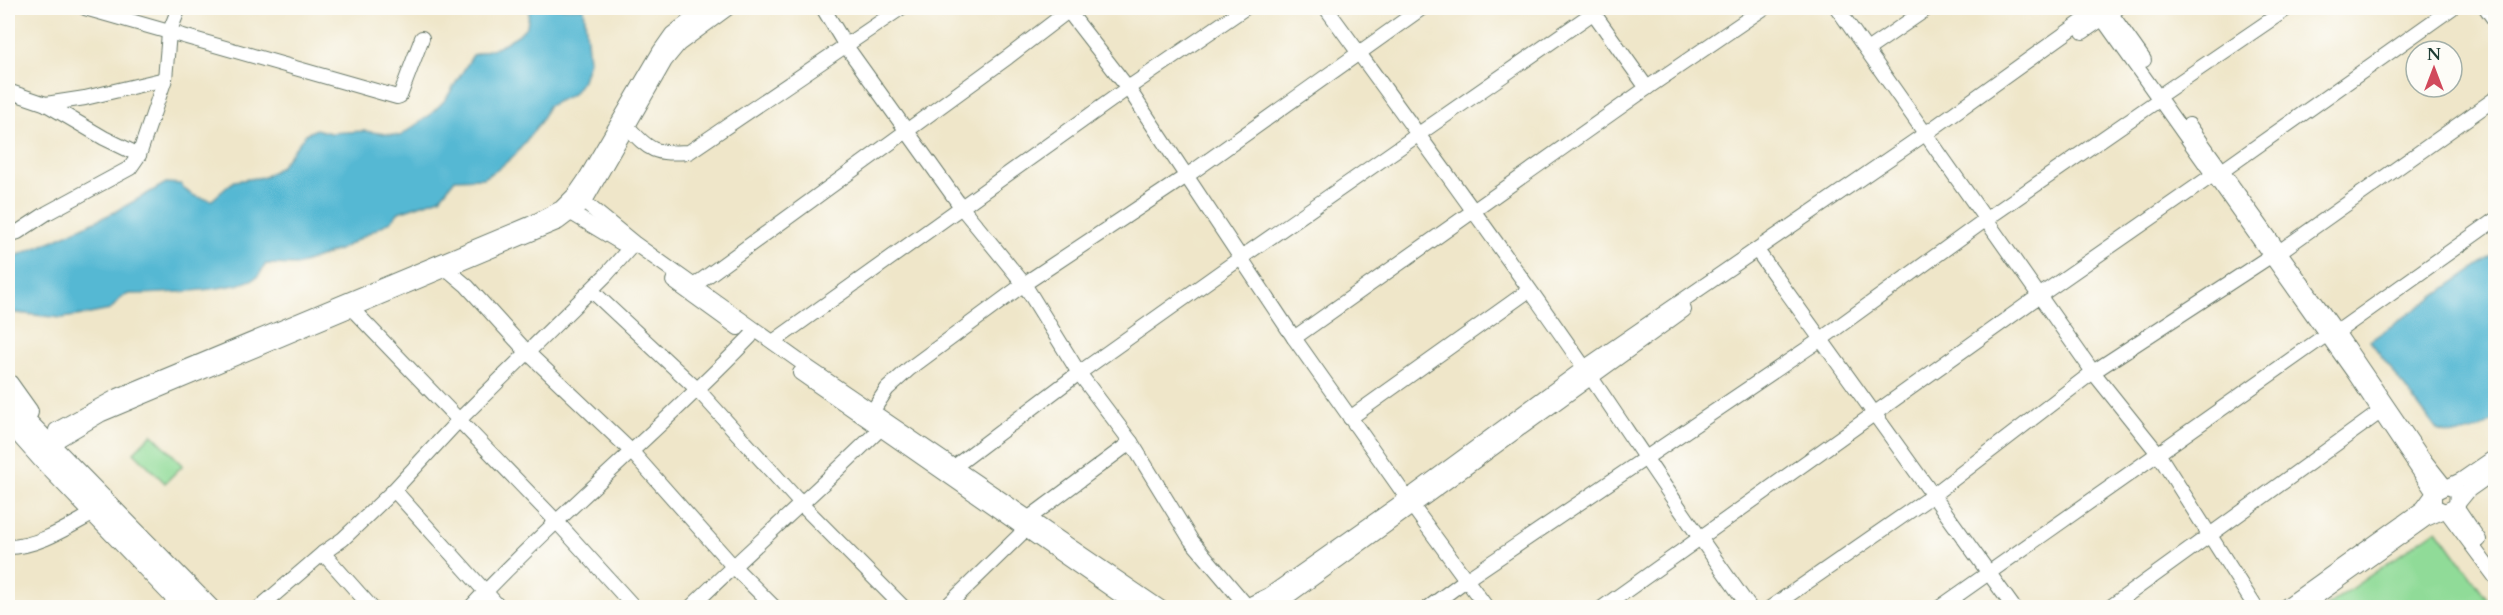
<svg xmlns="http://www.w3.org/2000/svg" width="2503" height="615" viewBox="0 0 2503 615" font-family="Cardo,serif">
<rect width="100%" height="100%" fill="#fdfcf7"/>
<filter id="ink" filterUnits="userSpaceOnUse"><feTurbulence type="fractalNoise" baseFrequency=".0167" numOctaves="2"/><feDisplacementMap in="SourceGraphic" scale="12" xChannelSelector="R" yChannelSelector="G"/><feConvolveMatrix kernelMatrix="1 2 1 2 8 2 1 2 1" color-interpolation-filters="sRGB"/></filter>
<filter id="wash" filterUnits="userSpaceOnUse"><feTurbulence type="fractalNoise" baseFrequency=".008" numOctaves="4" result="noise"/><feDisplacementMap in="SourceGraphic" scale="24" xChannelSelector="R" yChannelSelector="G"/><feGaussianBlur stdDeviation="1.35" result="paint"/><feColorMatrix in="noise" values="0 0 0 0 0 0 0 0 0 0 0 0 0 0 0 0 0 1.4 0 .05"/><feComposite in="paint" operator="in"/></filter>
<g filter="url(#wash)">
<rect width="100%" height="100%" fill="#efe6c9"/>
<g fill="#90db98" stroke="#588c66" stroke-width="1.5">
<polygon points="152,434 183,465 165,483 134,452"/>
<polygon points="2437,529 2493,607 2325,607"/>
</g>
<g fill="#54b8d3" stroke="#3a7a84" stroke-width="1.5">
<path d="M530,8H584L589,61L583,80L573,94L548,106L541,121L516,154L497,170L483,178L455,179L440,198L399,212L391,221L341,249L298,265L266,264C263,268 261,273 258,276C241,291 153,294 129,294L122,297L110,310L90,314L62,318L8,312V259L41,246L115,212L166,183L181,184C188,196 199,198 212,200L234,181L264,177L280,167L306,134L316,129L330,133L365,131L400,136L430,115L446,99L473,55L498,47L518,35L527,26Z"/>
<path d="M2495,254V419C2475,433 2461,439 2437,430L2370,341Z"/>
</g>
</g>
<g filter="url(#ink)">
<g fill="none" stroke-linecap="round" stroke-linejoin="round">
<defs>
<g id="minor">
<polyline points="85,8 397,97 400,96 422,38"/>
<polyline points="823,8 846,46 962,208 1024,284 1079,373 1131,442 1191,540 1246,605"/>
<polyline points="1066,8 1128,88 1294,338 1407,498"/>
<path d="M1326,8C1415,130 1505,252 1590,376C1643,454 1694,532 1750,608"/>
<polyline points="1837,8 2093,372 2157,452 2256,608"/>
<polyline points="2107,8 2144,60"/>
<polyline points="2486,8 2496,22"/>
<polyline points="2097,11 2354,373 2434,493 2434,506 2447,512 2496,578"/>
<polyline points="2083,32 2118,8"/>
<polyline points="1867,50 1928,8"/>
<polyline points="1647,88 1764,8"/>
<polyline points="8,91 46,104 104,138 139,155"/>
<polyline points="2165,92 2288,8"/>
<polyline points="46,104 85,98 165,79"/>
<polyline points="2189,125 2337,332 2422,457 2445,486 2457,491 2456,506 2479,540"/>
<path d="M627,126C650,152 655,154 689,152L901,8"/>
<polyline points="2222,171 2452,8"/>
<polyline points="579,198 634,243 806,366 1161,608"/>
<polyline points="566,210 621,243"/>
<polyline points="8,235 18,232 47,213 130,168 139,155 165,79 169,33 179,8"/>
<polyline points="2279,252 2496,98"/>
<polyline points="1761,256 2014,608"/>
<polyline points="448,270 467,286 527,352 631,451 733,566 775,608"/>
<polyline points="673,281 738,328"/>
<polyline points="695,285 1008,57 1072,8"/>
<polyline points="591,290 698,390 802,505 904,608"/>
<polyline points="353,310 557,522 635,608"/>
<polyline points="2337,332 2496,219"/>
<polyline points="1294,338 1647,88 1590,8"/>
<polyline points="773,342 1128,88 1245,8"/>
<polyline points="800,373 1138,608"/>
<polyline points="868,418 887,389 909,369 1024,284 1188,175 1422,8"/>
<polyline points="1350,418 1528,291"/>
<polyline points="56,430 118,396 530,224 561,208 575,194 584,181 660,51 672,34 706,8"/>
<polyline points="50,445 102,414 559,222 584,203 665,61 679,44 728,8"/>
<polyline points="954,467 1079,373 1242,257 1600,8"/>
<polyline points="394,490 500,608"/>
<polyline points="1413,507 1487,608"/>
<polyline points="1029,518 1131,442"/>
<path d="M8,547C38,547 68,527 94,513"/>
<polyline points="323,553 372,608"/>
<polyline points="259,608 323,553 343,539 394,490 458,421 606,275 629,249"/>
<path d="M470,608C559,513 660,430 750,337"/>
<path d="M690,608C754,545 822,487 885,424"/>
<polyline points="945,608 1025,530"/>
<polyline points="1242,608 1269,595 1407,498 1584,368 1925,134 2101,8"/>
<polyline points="1272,608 1684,310"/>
<polyline points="1428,608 1467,579 1820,340 1985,220 2160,99"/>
<polyline points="1602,608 2039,296 2213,175"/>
<polyline points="1770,608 1933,495 2093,372 2269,257"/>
<polyline points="1939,608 2326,335"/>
<polyline points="2109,608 2380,412"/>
<polyline points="2283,608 2423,508 2434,493 2461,480 2496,456"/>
<polyline points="2301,608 2426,519 2456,506 2469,490 2496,471"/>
</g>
<g id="highway">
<polyline points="8,384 28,412"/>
<polyline points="8,403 209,608"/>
<polyline points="11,423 42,458 186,608"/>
</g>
</defs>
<use href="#minor" stroke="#687868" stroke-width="16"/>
<use href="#highway" stroke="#687868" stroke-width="22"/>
<use href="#minor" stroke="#fff" stroke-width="14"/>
<use href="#highway" stroke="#fff" stroke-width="20"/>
</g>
</g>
<rect width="2503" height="615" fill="none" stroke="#fdfcf7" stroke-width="30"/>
<g transform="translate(2434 69)"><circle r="28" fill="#fdfcf7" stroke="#a4b0a9" stroke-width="1.5"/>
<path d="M0-4.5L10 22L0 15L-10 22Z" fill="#d1495b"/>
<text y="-9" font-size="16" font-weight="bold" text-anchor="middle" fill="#1f3d34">N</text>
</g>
</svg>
